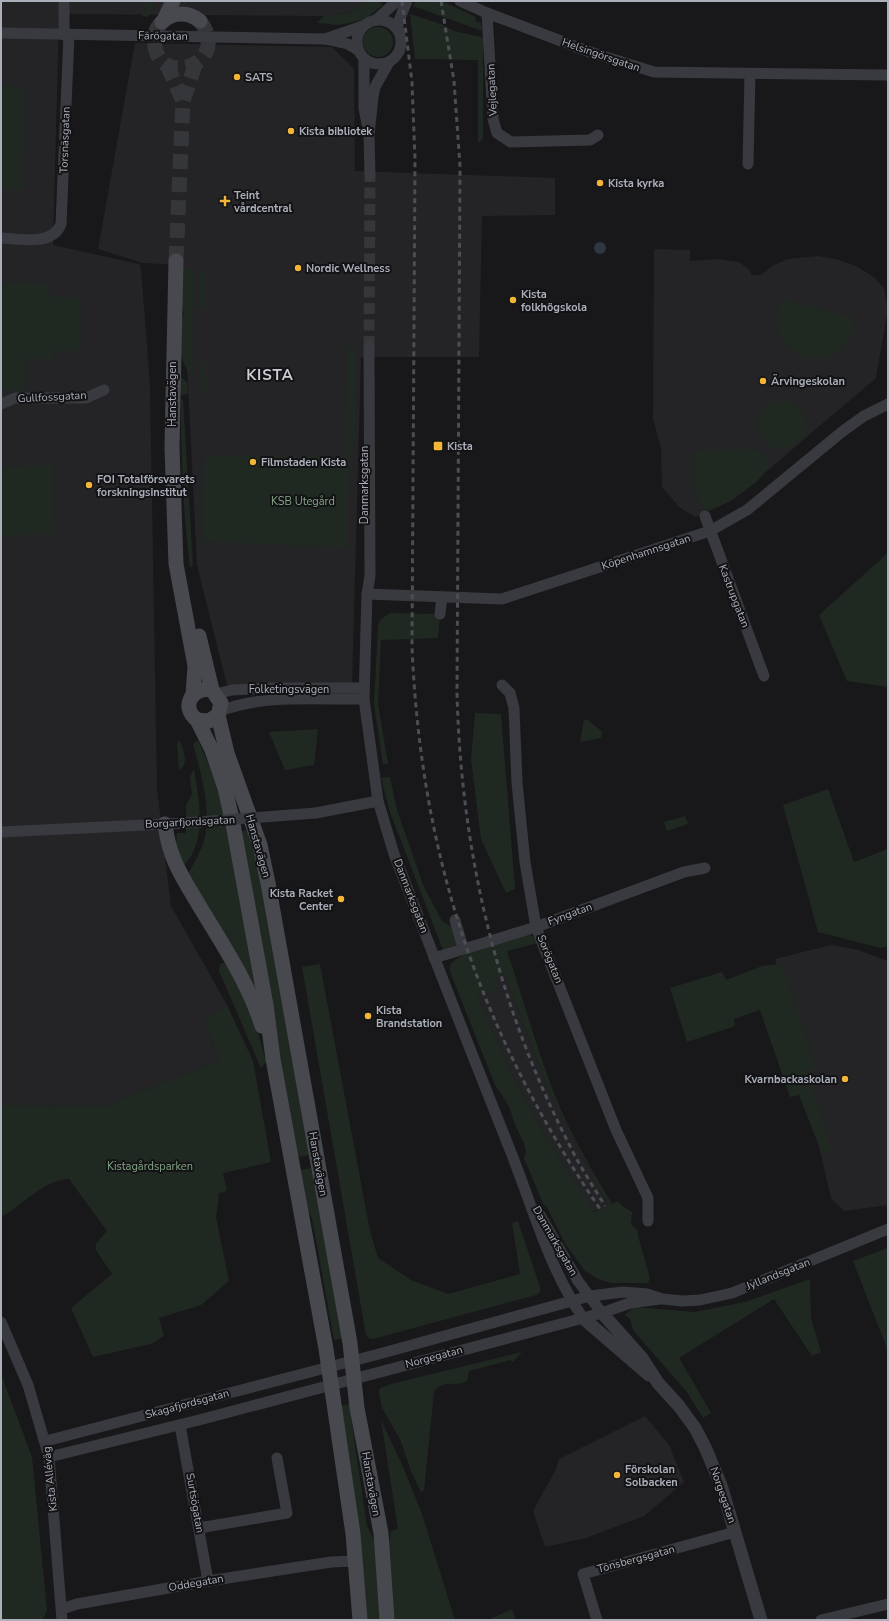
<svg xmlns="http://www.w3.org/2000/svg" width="889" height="1621" viewBox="0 0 889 1621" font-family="'Nunito Sans',sans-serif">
<rect width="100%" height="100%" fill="#18181a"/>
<g fill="#242427">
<polygon points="1,1 369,1 350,12 324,16 59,14 53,245 139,264 141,268 150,386 157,789 171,906 227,1005 204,1020 219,1060 105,1106 1,1105"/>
<polygon points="135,43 332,47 354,69 355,171 555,178 555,215 482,216 479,357 361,357 352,686 227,685 197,565 182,265 143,263 98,249"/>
<polygon points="654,249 690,250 690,261 717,259 739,262 750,270 751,275 761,275 772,266 787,259 818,256 836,259 856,266 874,277 884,288 888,309 876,378 733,500 696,517 680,508 662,487 661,448 653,419"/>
<polygon points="831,945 858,950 888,961 888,1205 844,1211 831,1198 775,959"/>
<polygon points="505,975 545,1081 571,1136 608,1204 593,1212 547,1139 513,1077 481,1004 478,995 496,978"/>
<polygon points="645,1416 669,1445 684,1482 644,1516 586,1538 545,1547 533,1511 556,1469 559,1459"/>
</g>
<g fill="#202921" fill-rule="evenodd">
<polygon points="143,1 157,1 148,17 142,16 146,6"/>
<polygon points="369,1 377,1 383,5 363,20 339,25 317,23 324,16 350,12"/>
<polygon points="416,1 442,1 476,17 475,21 481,23 482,31 413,6"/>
<polygon points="410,14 441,24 454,31 482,37 483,39 483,139 478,143 478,60 415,59"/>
<circle cx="378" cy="42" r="15"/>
<polygon points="1,86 24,87 22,189 1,189"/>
<polygon points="182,268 193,269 194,380 185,366 181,356 182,321 184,315 182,305"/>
<polygon points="199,270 206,271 206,309 199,308"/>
<polygon points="1,283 49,284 49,296 82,298 82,351 52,351 52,359 26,359 26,391 1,390"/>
<path d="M783,299L854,318C848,386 754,360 783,299Z"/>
<polygon points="348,347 355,347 355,440 349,463 347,548 204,541 205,456 345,456"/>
<polygon points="200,363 206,363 205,392 203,394 201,393"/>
<polygon points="181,377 187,382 188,394 181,395"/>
<path d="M183,399L193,566L190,567C183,511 181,456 181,400Z"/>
<circle cx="782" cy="425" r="24"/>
<path d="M747,449L763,452C765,457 768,461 767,467C765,482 720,508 706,511L693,487L694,451Z"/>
<polygon points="52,465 54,533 1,536 1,468"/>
<polygon points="888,553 888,687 847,681 819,615"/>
<polygon points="390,613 440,614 438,638 381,640 378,704 388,764 383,764 374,705 378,626 380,620"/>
<polygon points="475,713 501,714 515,889 506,893 481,839 471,760"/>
<polygon points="584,720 588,720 602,732 601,738 580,742"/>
<polygon points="318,729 314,765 285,770 269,732"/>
<path d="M179,740C183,748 190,764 179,770L177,744Z"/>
<path d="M198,740L221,794L258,996L188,874C193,865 198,856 202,847C214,817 201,773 193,744Z"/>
<path d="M194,769C198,794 205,826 194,850C192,856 187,861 184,866L176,846L177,833H186V805L192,794L190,777Z"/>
<polygon points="390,777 397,810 424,887 442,921 453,928 457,945 443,950 390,812 381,778"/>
<polygon points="828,789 854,862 888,849 888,946 881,948 818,932 783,805"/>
<polygon points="685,816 688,824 667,831 664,822"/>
<polygon points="248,830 259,869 310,1155 297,1157 239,832"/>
<path d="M528,934L534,937L538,943L507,951C523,998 536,1047 554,1093C569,1132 591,1169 612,1204L618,1201L622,1206L632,1212L631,1224L638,1231V1236L650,1278L648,1283H611L598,1279L585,1271L566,1245L546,1205L544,1206L524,1158L526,1152L524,1143L515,1125L509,1106L495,1085L450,972V965C459,951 511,939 528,934ZM505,975L545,1081L571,1136L608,1204L594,1212L547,1139L513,1077L481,1004L478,995L499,987L496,978Z"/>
<polygon points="225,963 252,1011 266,1062 261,1068 219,971 220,964"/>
<polygon points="320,964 370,1231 378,1258 411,1280 448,1294 520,1274 512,1223 518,1221 540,1287 540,1292 536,1295 373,1339 369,1338 366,1335 302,967"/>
<polygon points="782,964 816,1068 807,1071 831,1150 828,1152 821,1151 799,1095 790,1097 760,1010 734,1019 735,1026 687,1042 670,988 722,972 726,980 762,966"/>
<path d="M227,1005L253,1061L271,1162L223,1173L227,1191L219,1193L216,1217L229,1281L201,1305L159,1318L164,1336L151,1344L93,1357L71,1308L112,1274L96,1250V1244L107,1231L69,1179C41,1181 24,1205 1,1217V1105L105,1106L219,1060L204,1020Z"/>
<polygon points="311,1168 342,1338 334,1340 312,1218 305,1206 300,1170"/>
<polygon points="888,1248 888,1351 853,1261"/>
<polygon points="810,1279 811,1318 821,1352 812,1356 774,1299 679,1358 711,1413 703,1418 687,1392 633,1330 630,1319 625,1315 634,1307 694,1312 745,1302"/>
<path d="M522,1352L513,1362L510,1360L469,1371L467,1381C454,1388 445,1378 434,1392L424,1490L421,1492L411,1471L400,1439L382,1408L379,1392L380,1388L395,1383Z"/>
<polygon points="1,1374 32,1457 47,1611 42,1620 1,1620"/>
<path d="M349,1404L367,1526L374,1540L380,1620H366C361,1548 354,1477 341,1406Z"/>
<polygon points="381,1420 403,1467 422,1514 455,1620 393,1620 388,1550 391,1531 398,1529"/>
<polygon points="512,1609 516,1620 488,1620"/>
</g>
<circle fill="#2e373f" cx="600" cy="248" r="6"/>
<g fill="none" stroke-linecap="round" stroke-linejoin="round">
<polyline stroke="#35363a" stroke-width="11" stroke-dasharray="11 5.5" stroke-linecap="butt" points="369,347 370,175"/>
<g stroke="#35363a" stroke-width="15" stroke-dasharray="15 8" stroke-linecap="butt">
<path d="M162,22C155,29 153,37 155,47C162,89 232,62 200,21"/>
<polyline points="167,65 183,101"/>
<polyline points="176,261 183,101 195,65"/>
</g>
<g stroke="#393a3f" stroke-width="11">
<polyline points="460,1 487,13 590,52 654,72 888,75"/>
<polyline points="487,13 493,119 497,133 511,142 590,140 598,135"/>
<circle cx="379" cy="42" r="22"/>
<polyline points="376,20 397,1"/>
<polyline points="398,29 398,23 407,1"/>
<polyline points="1,33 325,39 348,44 358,50"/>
<polyline points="64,35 64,1"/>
<polyline points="325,39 363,26"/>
<polyline points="364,59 364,108 367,124"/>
<polyline points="748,164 750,74"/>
<polyline points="370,175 369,135 373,97 375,87 389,62"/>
<path d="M1,238C21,239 53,246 61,224L69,35"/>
<path d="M369,347L370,576L367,594L364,699L378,801L394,854C433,954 472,1055 512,1155C534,1211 549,1268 583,1318"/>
<polyline points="1,404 15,398 86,398 104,390"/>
<polyline points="705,516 764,676"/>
<polyline points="367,594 502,599 710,531 747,510 843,431 864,416 888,404"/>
<polyline points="440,614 442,597"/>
<polyline points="502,685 510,693 514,708 517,783 525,862 536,927 616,1130 648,1198 648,1221"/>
<polyline points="216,694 232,690 270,688 364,688"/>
<path d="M220,711C263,694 318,700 364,699"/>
<polyline points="316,813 378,801"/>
<polyline points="1,832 185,823"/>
<polyline points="455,920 463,948"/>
<polyline points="434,958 536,927 684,872 705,868"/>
<polyline points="537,1210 578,1281 602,1313"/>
<polyline points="1,1322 28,1385 49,1457 62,1620"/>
<polyline points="180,1425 208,1581"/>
<polyline points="46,1441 379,1354 590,1296 623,1292 647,1294 663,1299 682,1301 700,1300 732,1293 888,1229"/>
<polyline points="49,1457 203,1419 602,1313 630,1303 660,1299"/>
<polyline points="199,1528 287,1513 277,1458"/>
<polyline points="62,1609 77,1604 208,1581 331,1562 355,1561"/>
<polyline points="597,1620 583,1574 735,1532"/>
<polyline points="821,1620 888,1604"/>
</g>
<g stroke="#393a3f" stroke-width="13">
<polyline points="602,1313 642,1358 658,1383 679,1406 695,1428 705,1447 721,1485 761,1620"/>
<polyline points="583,1318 649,1375"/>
</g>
<g stroke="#47494f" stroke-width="15">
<polyline points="165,18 173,1"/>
<path d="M162,22C173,11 189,12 200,21"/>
<polyline points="176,261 172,447 176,564 195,666 193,694"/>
<polyline points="199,636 212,690"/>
<polyline points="218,715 227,753 260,845 268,883 350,1343 357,1408 381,1533 387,1620"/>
<path d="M197,720L209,721L218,715L221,703L212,690C192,686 180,707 197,720L212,750L225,788L233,824L266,1005L273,1059L326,1349L353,1534L360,1620"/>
<path d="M165,824C169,859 183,878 200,907C223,945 249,984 262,1026"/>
</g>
<g stroke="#4c4e54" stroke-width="3" stroke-dasharray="5 4" stroke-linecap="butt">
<path d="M402,1L412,82L415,159L412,647C421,859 481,1034 600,1209"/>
<path d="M441,1L454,81L460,166L457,693C461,851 497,1005 570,1146C580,1167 593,1186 605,1206"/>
</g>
<polyline stroke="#393a3f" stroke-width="11" points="185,823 316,813"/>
</g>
<g fill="#f2b538" stroke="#131315" stroke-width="1.5">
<circle cx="237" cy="77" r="4"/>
<circle cx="291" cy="131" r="4"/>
<circle cx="600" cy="183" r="4"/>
<path d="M223 195h4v4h4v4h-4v4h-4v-4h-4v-4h4z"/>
<circle cx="298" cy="268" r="4"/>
<circle cx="513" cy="300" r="4"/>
<circle cx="763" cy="381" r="4"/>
<rect x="433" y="441" width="10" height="10" rx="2"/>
<circle cx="253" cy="462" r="4"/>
<circle cx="89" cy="485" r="4"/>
<circle cx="341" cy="899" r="4"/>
<circle cx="368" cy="1016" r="4"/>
<circle cx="845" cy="1079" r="4"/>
<circle cx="617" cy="1475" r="4"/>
</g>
<g text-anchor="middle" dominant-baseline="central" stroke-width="4" stroke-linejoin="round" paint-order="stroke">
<g font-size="11" fill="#abafba" stroke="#131315">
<text transform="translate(163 36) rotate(1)">Färögatan</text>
<text transform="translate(601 55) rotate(19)">Helsingörsgatan</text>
<text transform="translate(492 90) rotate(-93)">Vejlegatan</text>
<text transform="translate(65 140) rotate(-88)">Torsnäsgatan</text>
<text transform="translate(172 394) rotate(-90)">Hanstavägen</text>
<text transform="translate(52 397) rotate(-3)">Gullfossgatan</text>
<text transform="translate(364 485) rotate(-90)">Danmarksgatan</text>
<text transform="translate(646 552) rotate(-18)">Köpenhamnsgatan</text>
<text transform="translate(734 596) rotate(69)">Kastrupgatan</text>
<text x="289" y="689">Folketingsvägen</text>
<text transform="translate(190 822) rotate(-3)">Borgarfjordsgatan</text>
<text transform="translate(258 846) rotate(74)">Hanstavägen</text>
<text transform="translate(411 896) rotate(69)">Danmarksgatan</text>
<text transform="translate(570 914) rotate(-20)">Fyngatan</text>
<text transform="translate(550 959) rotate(68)">Sorögatan</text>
<text transform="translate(318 1164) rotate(80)">Hanstavägen</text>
<text transform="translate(555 1241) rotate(60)">Danmarksgatan</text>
<text transform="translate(778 1274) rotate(-22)">Jyllandsgatan</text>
<text transform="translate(434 1357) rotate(-15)">Norgegatan</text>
<text transform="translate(187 1404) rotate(-15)">Skagafjordsgatan</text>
<text transform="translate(50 1479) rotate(-96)">Kista Alléväg</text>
<text transform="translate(371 1484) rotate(80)">Hanstavägen</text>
<text transform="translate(723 1495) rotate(71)">Norgegatan</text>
<text transform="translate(195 1503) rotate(80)">Surtsögatan</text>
<text transform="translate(636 1559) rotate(-15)">Tönsbergsgatan</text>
<text transform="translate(196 1583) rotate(-10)">Oddegatan</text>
</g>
<g font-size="11" font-weight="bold" fill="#abafba" stroke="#131315" text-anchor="start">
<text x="245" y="77">SATS</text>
<text x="299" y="131">Kista bibliotek</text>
<text x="608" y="183">Kista kyrka</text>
<text x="234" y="195">Teint<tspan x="234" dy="13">vårdcentral</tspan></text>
<text x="306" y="268">Nordic Wellness</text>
<text x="521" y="294">Kista<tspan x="521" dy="13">folkhögskola</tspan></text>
<text x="771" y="381">Ärvingeskolan</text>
<text x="447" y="446">Kista</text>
<text x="261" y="462">Filmstaden Kista</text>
<text x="97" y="479">FOI Totalförsvarets<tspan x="97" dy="13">forskningsinstitut</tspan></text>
<text x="333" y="893" text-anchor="end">Kista Racket<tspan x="333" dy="13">Center</tspan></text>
<text x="376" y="1010">Kista<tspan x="376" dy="13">Brandstation</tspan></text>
<text x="837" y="1079" text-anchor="end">Kvarnbackaskolan</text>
<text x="625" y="1469">Förskolan<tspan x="625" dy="13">Solbacken</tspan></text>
</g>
<g font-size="11" fill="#82a584" stroke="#131315">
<text x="303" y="501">KSB Utegård</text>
<text x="150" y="1166">Kistagårdsparken</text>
</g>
<g font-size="15" font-weight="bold" letter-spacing="1" fill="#ccced6" stroke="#131315">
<text x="270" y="375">KISTA</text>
</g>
</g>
<rect width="889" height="1621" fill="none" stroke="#abafba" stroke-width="4"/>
</svg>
